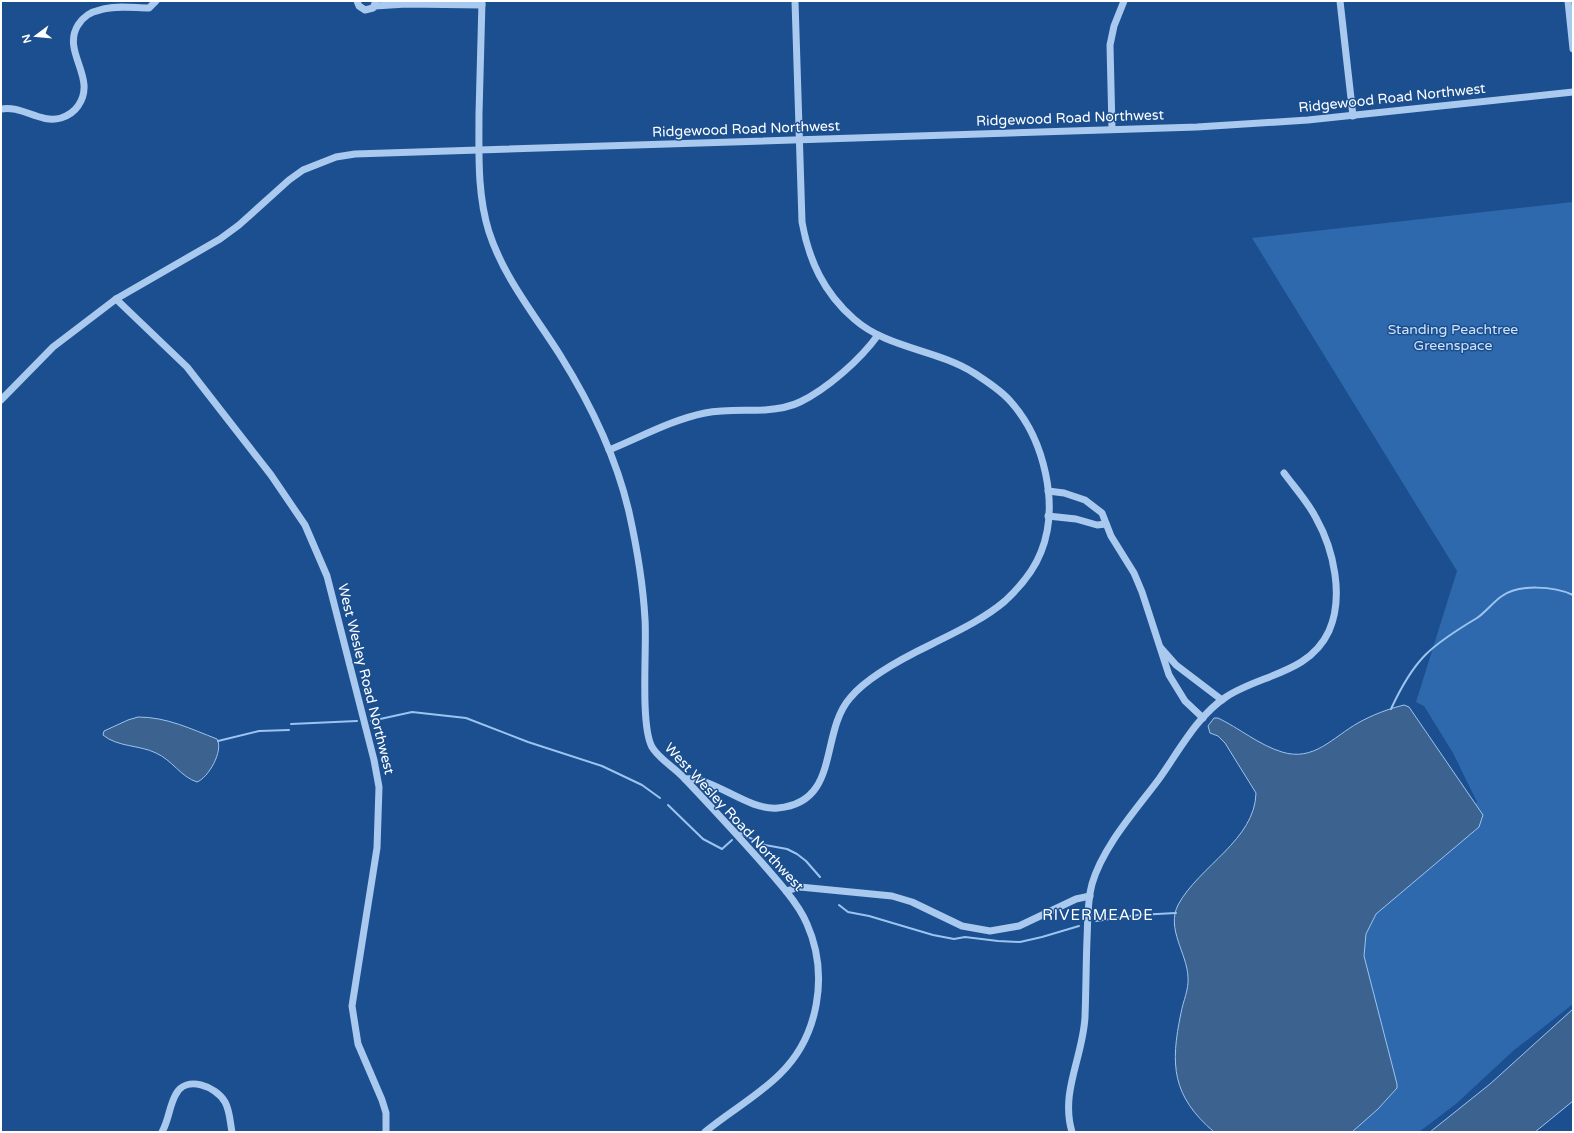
<svg xmlns="http://www.w3.org/2000/svg" width="1574" height="1133" viewBox="0 0 1574 1133" font-family="'Varela Round',sans-serif">
<rect width="100%" height="100%" fill="#1b4f8f"/>
<polygon fill="#2e69ad" points="1573,202 1573,1004 1513,1051 1457,1103 1419,1132 1329,1132 1362,961 1365,920 1422,873 1477,802 1453,753 1424,706 1416,702 1457,571 1252,238"/>
<g fill="#3c6290" stroke="#9cc4f0">
<path d="M1404,705L1409,707L1483,815L1479,827L1376,914L1366,934L1364,956L1397,1084V1088L1378,1109L1352,1132H1214C1172,1096 1170,1065 1181,1013C1183,1001 1189,990 1188,977C1187,953 1166,929 1178,905C1199,866 1255,840 1256,793L1225,743L1218,736L1210,733L1208,726L1214,718H1218C1239,728 1259,745 1282,752C1314,762 1333,737 1358,723C1372,715 1388,709 1404,705Z"/>
<path d="M138,717C167,717 191,729 217,739C224,751 208,778 197,782C181,777 172,760 156,753C140,745 117,747 103,735L104,731L128,720Z"/>
<polygon points="1573,1009 1573,1101 1535,1132 1430,1132 1490,1084"/>
</g>
<g fill="none" stroke-linecap="round" stroke-linejoin="round">
<g stroke="#9cc4f0" stroke-width="2">
<path d="M1391,709C1414,659 1430,646 1477,618C1486,612 1493,602 1502,596C1519,584 1554,586 1573,595"/>
<polyline points="371,721 412,712 466,718 528,742 602,766 642,785 660,798"/>
<polyline points="291,724 357,721"/>
<polyline points="218,741 259,731 289,730"/>
<polyline points="668,805 703,839 722,849 732,840"/>
<polyline points="740,833 765,845 787,849 797,854 806,861 820,877"/>
<polyline points="839,905 848,912 869,916 933,935 954,939 965,937 998,941 1020,942 1042,937 1079,926"/>
<polyline points="1096,921 1138,915 1176,913"/>
</g>
<g stroke="#a9c9ee" stroke-width="7">
<polyline points="357,1 359,6 365,10 373,8 376,1"/>
<path d="M482,1C481,39 480,77 479,114C479,153 477,194 489,232C504,278 534,314 560,355C590,403 616,456 629,512C637,548 643,583 645,619C647,648 640,725 652,747C659,759 674,767 684,778C718,814 754,852 786,891C794,901 802,912 807,924C829,974 819,1036 780,1074C758,1096 729,1112 705,1132"/>
<polyline points="1340,1 1353,116"/>
<polyline points="1568,1 1573,49"/>
<polyline points="375,6 406,4 482,5"/>
<path d="M1,109C22,105 40,124 61,118C67,116 74,112 78,106C98,78 61,52 78,25C84,16 90,12 100,10C114,5 134,8 149,8L156,1"/>
<polyline points="1112,129 1110,45 1114,26 1124,1"/>
<polyline points="116,299 187,367 271,475 305,525 327,576 374,760 379,787 377,848 352,1006 358,1044 382,1100 386,1113 386,1132"/>
<polyline points="1,400 53,347 116,299 220,239 239,225 289,180 303,170 336,157 355,154 1197,127 1308,120 1573,92"/>
<path d="M609,450C641,437 671,420 705,413C725,409 745,411 765,410C777,409 790,407 800,402C827,389 861,359 878,335"/>
<polyline points="1048,491 1064,493 1085,500 1102,513 1111,536 1134,573 1142,592 1169,675 1185,701 1203,718"/>
<polyline points="1048,516 1076,519 1097,525 1106,524"/>
<polyline points="1161,648 1176,665 1222,700"/>
<path d="M685,779C713,776 747,811 778,808C841,802 819,734 850,698C867,677 907,656 932,644C956,632 984,619 1005,601C1019,588 1034,570 1041,552C1060,505 1044,439 1011,402C1001,390 986,381 974,373C936,349 888,349 854,319C824,293 809,261 802,222L795,1"/>
<polyline points="786,891 800,887 892,896 912,902 962,926 990,931 1019,926 1076,899 1090,896"/>
<path d="M162,1132C169,1120 169,1106 176,1094C186,1075 216,1086 225,1102C230,1111 230,1122 232,1132"/>
<path d="M1072,1132C1060,1092 1083,1057 1085,1017C1086,991 1086,965 1087,939C1088,920 1087,902 1092,884C1103,846 1136,810 1159,779C1179,751 1197,716 1226,697C1261,674 1309,674 1329,631C1344,597 1334,550 1316,518C1308,502 1295,488 1284,473"/>
</g>
</g>
<g text-anchor="middle" dominant-baseline="central" stroke-width="3" stroke-linejoin="round" paint-order="stroke">
<g font-size="14" fill="#fff" stroke="#1b4f8f">
<text transform="translate(1392 98) rotate(-6)">Ridgewood Road Northwest</text>
<text transform="translate(1070 118) rotate(-2)">Ridgewood Road Northwest</text>
<text transform="translate(746 129) rotate(-2)">Ridgewood Road Northwest</text>
<text transform="translate(366 679) rotate(76)">West Wesley Road Northwest</text>
<text transform="translate(734 817) rotate(47)">West Wesley Road Northwest</text>
</g>
<g font-size="14" fill="#cfe3fa" stroke="#1b4f8f">
<text x="1453" y="329">Standing Peachtree<tspan x="1453" dy="16">Greenspace</tspan></text>
</g>
<g font-size="15" letter-spacing="1" fill="#fff" stroke="#1b4f8f">
<text x="1098" y="915">RIVERMEADE</text>
</g>
</g>
<rect width="1574" height="1133" fill="none" stroke="#ffffff" stroke-width="4"/>
<g transform="translate(36 36) rotate(254)" stroke="#1b4f8f" stroke-width="3" paint-order="stroke">
<path d="M0-3L7 15L0 10L-7 15Z" fill="#ffffff"/>
<text y="-6" font-size="11" font-weight="bold" text-anchor="middle" fill="#ffffff">N</text>
</g>
</svg>
